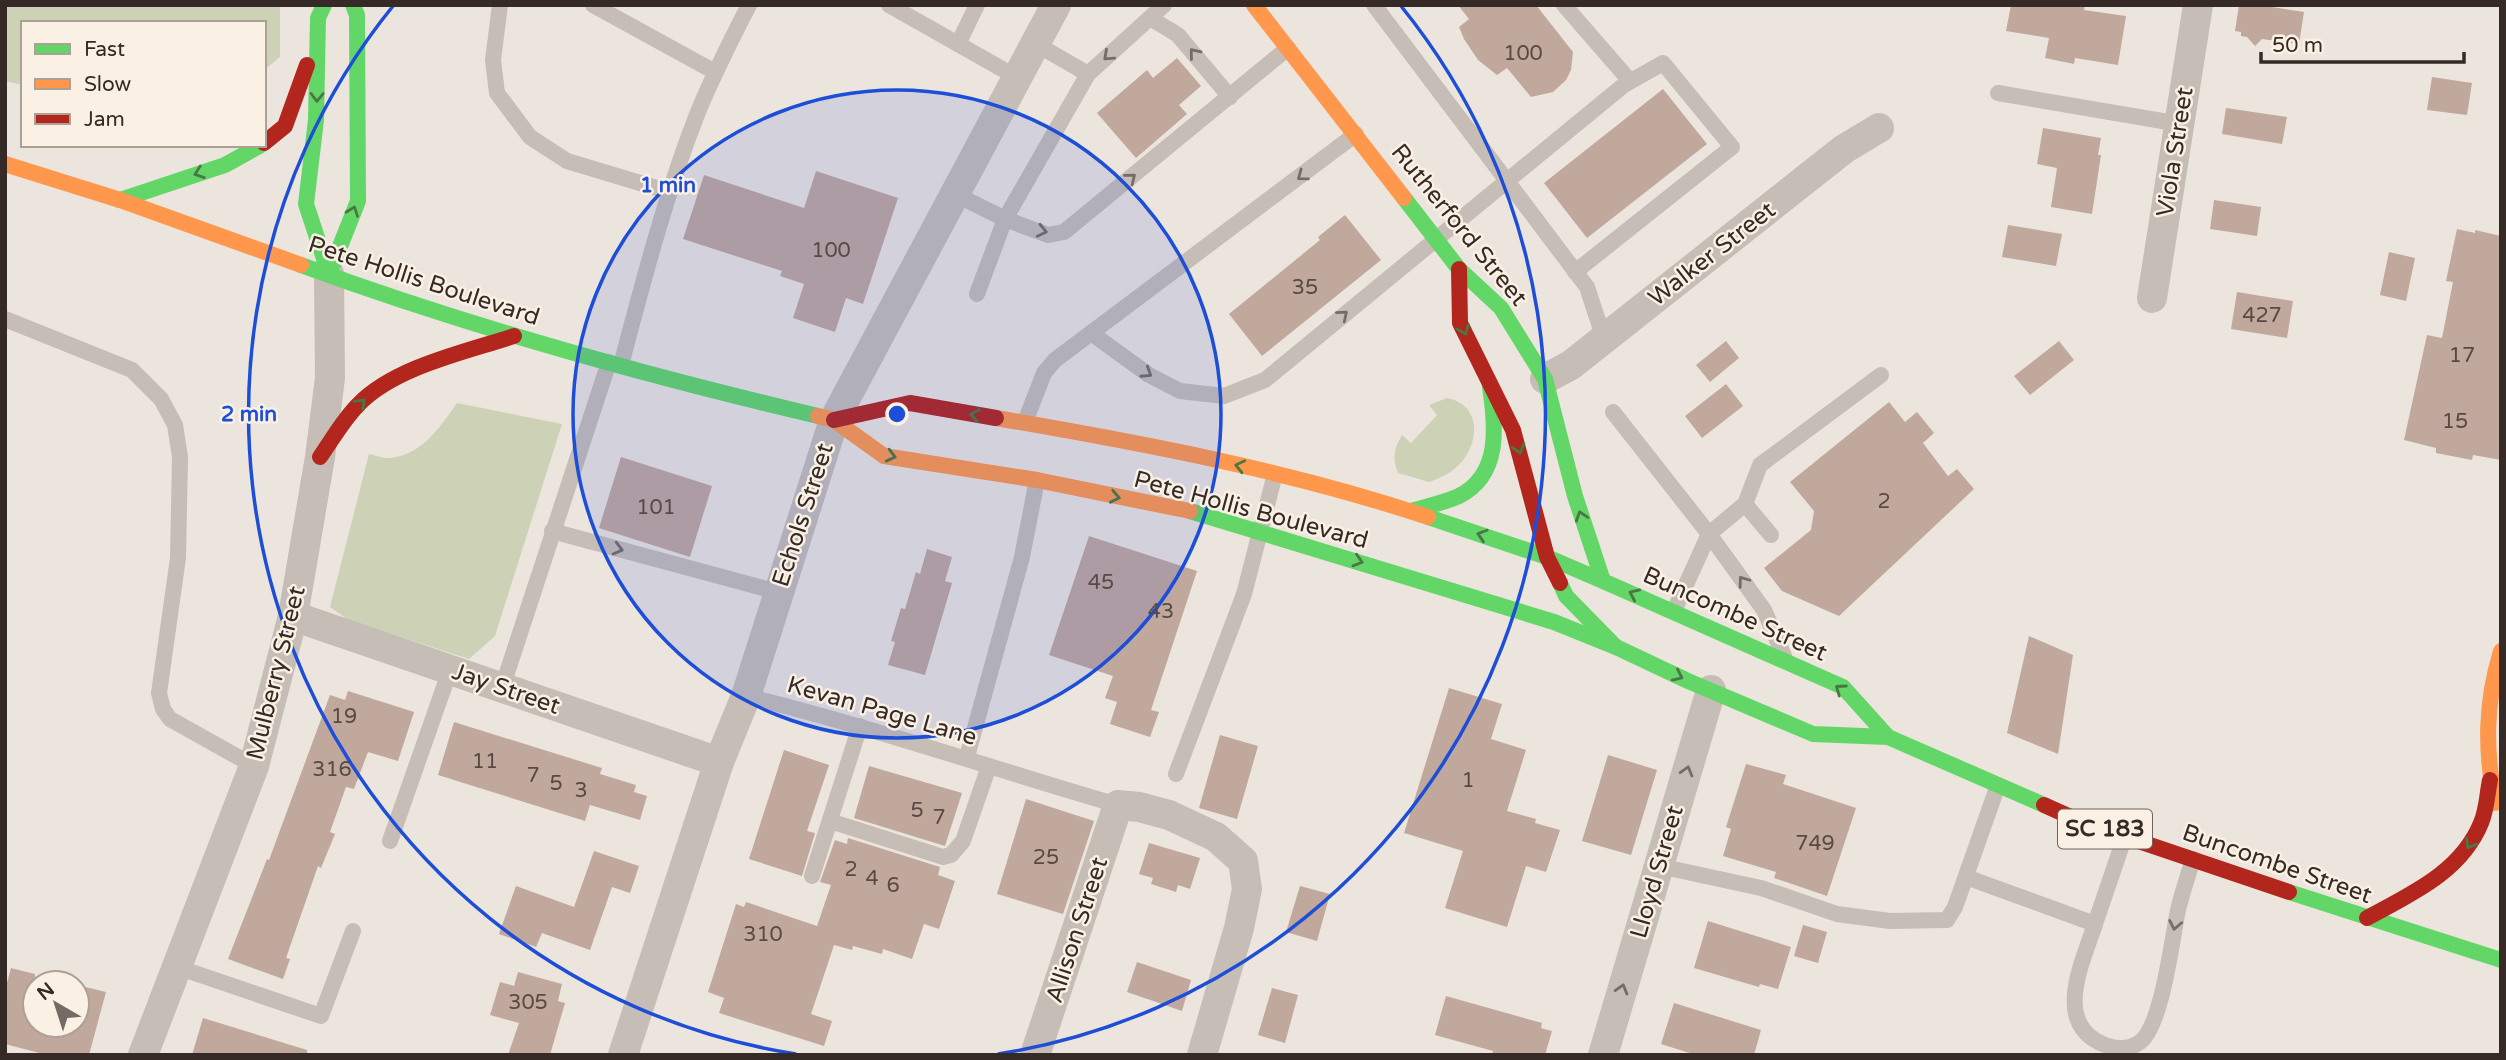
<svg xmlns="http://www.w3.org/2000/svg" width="2506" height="1060" viewBox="0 0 2506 1060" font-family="'Varela Round',sans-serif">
<rect width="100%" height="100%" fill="#ece5dd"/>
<g fill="#cdd2b6">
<polygon points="5,5 280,5 280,57 264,70 264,23 23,23 23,85 5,81"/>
<path d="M1447,398C1476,403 1481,433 1466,456C1457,470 1444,477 1429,482L1398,473C1392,458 1394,448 1402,435L1411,443L1437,415L1429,405Z"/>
<path d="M457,403L562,424L495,636L469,659L348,620L330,607L369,454C375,455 384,459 390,458C422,455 440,427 457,403Z"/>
</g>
<g fill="#c1a89d">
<polygon points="1458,5 1536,5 1573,52 1571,70 1566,80 1553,92 1531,97 1507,68 1497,75 1478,60 1464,39 1459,27 1469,19"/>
<polygon points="2011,5 2085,5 2084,10 2126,16 2118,65 2075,58 2074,64 2045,58 2049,38 2006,31"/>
<polygon points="2239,5 2259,5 2304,12 2299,44 2262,39 2255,46 2247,37 2241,36 2241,32 2235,31"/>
<polygon points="1177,58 1201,86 1179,105 1187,114 1136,158 1097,113 1147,70 1153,78"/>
<polygon points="2432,77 2472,83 2467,115 2427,110"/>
<polygon points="1663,89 1707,144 1587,238 1544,183"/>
<polygon points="2226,108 2287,117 2282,144 2222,134"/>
<polygon points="2043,128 2101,138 2098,155 2101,155 2092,214 2051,207 2057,168 2037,164"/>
<polygon points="816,171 898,198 863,304 846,298 835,332 793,318 804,284 780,276 782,271 683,239 704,175 804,208"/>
<polygon points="2214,200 2261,207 2257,236 2210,229"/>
<polygon points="1345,215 1381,260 1262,356 1229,314 1320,240 1318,237"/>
<polygon points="2008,225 2062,234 2056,266 2002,257"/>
<polygon points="2457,229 2475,233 2475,230 2501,236 2501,460 2473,455 2472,460 2436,453 2436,448 2404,440 2427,335 2442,338 2453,282 2446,281"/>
<polygon points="2389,252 2415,258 2406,301 2380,295"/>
<polygon points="2237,292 2293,301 2287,338 2231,329"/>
<polygon points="1726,341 1739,358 1710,382 1696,365"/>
<polygon points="2059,341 2074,360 2030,395 2014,376"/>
<polygon points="1726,384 1743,406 1702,438 1685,416"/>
<polygon points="1889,402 1905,422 1917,412 1934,433 1923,443 1948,476 1957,469 1974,489 1839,616 1782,591 1764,568 1811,530 1814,511 1790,482"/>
<polygon points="621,457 712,486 690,557 599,528"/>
<polygon points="1089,536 1197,571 1151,710 1159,712 1150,737 1110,724 1117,702 1105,698 1113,676 1049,655"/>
<polygon points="927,549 952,557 945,581 952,583 925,675 888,665 895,642 891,641 901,608 905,609 916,572 920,574"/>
<polygon points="2029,636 2073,655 2058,754 2007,733"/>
<polygon points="1449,688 1502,704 1491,739 1526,750 1507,811 1536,819 1535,823 1560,830 1546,872 1526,866 1507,927 1445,908 1463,851 1404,833"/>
<polygon points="348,691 414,712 398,761 368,752 354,789 346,787 330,832 335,834 321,868 318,866 286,958 290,959 283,979 228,959 267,859 269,860 330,695 345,700"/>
<polygon points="454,722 602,768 600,774 636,785 634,792 647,796 640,820 590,805 585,821 438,775"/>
<polygon points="1220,735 1258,746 1237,819 1199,808"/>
<polygon points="784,750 829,765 807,831 815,833 802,876 749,859"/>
<polygon points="1608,755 1657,770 1631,855 1582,841"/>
<polygon points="1746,764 1786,775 1783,784 1856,808 1827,896 1774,878 1776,872 1723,856 1731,829 1726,827"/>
<polygon points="869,766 962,793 945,846 854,818"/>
<polygon points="1026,799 1094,821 1063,914 997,894"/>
<polygon points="848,838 940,867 938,875 955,881 939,929 924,924 912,959 883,949 882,954 853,946 852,950 834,945 811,1014 832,1021 824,1046 719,1013 724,998 708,992 736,904 744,907 746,902 817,926 831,885 820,882 835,840 847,844"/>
<polygon points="1149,843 1200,858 1190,889 1178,885 1176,892 1151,884 1153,878 1139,874"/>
<polygon points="594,851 639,866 630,893 612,887 590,950 542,933 536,947 499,934 516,886 574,907"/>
<polygon points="1300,886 1330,894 1317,941 1286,932"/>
<polygon points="1708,921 1791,947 1778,989 1760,984 1759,987 1694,968"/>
<polygon points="1803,925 1827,932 1818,963 1794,956"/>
<polygon points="1137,962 1191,980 1182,1011 1127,992"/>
<polygon points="11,968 35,974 35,1025 77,1025 77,985 106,992 89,1055 47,1055 5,1044 5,990"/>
<polygon points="518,972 562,984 558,1001 565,1003 550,1055 508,1055 519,1023 490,1015 500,982 514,986"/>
<polygon points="1272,988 1298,995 1285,1043 1258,1035"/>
<polygon points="1446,996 1542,1023 1541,1028 1552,1031 1545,1055 1492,1055 1493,1051 1435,1035"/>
<polygon points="1674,1003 1761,1030 1754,1055 1696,1055 1661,1044"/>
<polygon points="203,1018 307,1050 307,1055 192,1055"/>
</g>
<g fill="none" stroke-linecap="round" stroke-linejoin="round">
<g stroke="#c5bdb6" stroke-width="16">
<polyline points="500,5 493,60 497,93 530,137 567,161 670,192"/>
<polyline points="593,5 715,72"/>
<polyline points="889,5 1018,78"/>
<polyline points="1374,5 1507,181 1624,85 1663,63 1732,147 1575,272"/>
<polyline points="1564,5 1630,81"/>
<polyline points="1150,18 1178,35 1230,97"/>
<polyline points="958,44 977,5"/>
<polyline points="1088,74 1164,5"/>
<polyline points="1998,93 2180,124"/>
<polyline points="955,194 1005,219 1048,235 1064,232 1288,48"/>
<polyline points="977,294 1005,219 1088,74 1036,44"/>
<polyline points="5,319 132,370 161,399 175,425 180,457 178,558 159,693 163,709 170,719 254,766"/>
<polyline points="1091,333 1149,375 1180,391 1224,396 1265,380 1507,181 1587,287 1604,339"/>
<path d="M621,365C643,282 665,197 696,117C711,79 730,42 749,5"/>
<polyline points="1613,412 1709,534 1764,610 1784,656"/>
<polyline points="1025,422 1044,373 1055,360 1356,134"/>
<polyline points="1745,504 1771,535"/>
<polyline points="552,531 778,592"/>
<polyline points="1674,611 1709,534 1745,504 1760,465 1881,375"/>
<polyline points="502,688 609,362"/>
<path d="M746,696C872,727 994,769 1118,805"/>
<polyline points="967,757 1022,557 1037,480"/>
<polyline points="1176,774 1244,594 1275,474"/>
<polyline points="830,821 943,857 951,855 963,841 989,766"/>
<polyline points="390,841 450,670"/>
<polyline points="1659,866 1761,888 1837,914 1890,921 1947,920 1955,907 1998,785"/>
<polyline points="812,876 860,726"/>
<polyline points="1966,877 2095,924 2125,836"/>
<path d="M2095,924C2083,962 2051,1024 2105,1045C2116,1049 2129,1050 2140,1042C2162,1026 2172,939 2178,910C2182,893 2188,876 2193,859"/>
<polyline points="177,967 321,1016 353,931"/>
</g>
<g stroke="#c5bdb6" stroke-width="30">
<polyline points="2152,298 2198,5"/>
<polyline points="1545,379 1571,365 1844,149 1879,128"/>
<polyline points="293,616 719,762"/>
<polyline points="143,1055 254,766 293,616 320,457 330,378 329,274"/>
<polyline points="623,1055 719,762 746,696 834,420 1056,5"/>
<polyline points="1035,1055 1118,805 1139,807 1169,815 1216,837 1243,861 1247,889 1239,928 1202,1055"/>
<polyline points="1603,1055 1711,690"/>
</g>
<g stroke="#63d668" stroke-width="16">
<polyline points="324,5 318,18 316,120 306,204 329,274"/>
<polyline points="1404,198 1459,269 1501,308 1545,379 1575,496 1603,581 1843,687 1888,737"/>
<polyline points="120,200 225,165 261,145"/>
<path d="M301,265C470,327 643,375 818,416"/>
<polyline points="329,274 358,201 357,15 353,5"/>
<polyline points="1190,511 1554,622 1616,647"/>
<path d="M1411,511C1427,506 1444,503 1459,496C1501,475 1496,426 1490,387"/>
<polyline points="1428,517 1547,557 1603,581"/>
<polyline points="1560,583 1566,596 1616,647 1688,681 1813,734 1888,737 2044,805"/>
<polyline points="2289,892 2501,960"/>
</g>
<g stroke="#ff974d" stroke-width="16">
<polyline points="1254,5 1404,198"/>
<polyline points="5,164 120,200 301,265"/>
<polyline points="818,416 834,420 884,456 1037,480 1190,511"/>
<path d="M996,418C1142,443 1287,470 1428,517"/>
<path d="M2495,803C2485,750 2485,703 2501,651"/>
</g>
<g stroke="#b3261e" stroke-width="16">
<polyline points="264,143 285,126 307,65"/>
<polyline points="1459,269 1460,323 1513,430 1547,557 1560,583"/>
<polyline points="834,420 910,403 996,418"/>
<path d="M320,457C332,440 343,420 358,405C394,367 466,352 514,336"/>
<polyline points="2044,805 2082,822 2289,892"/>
<path d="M2367,918C2411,894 2461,872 2481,823C2487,809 2487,794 2490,780"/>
</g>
</g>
<defs><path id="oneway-chevron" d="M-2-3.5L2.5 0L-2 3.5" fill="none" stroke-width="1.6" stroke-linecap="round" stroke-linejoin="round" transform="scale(1.75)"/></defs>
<g stroke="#766c66">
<use href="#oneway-chevron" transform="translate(1194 53) rotate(-129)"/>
<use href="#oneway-chevron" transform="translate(1108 56) rotate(138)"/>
<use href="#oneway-chevron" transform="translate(1302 176) rotate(143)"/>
<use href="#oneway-chevron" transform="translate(1131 178) rotate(-39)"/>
<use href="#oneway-chevron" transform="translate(1042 231) rotate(13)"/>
<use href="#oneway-chevron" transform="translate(1343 315) rotate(-40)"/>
<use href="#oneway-chevron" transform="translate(1147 373) rotate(33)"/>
<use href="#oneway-chevron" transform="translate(618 549) rotate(15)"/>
<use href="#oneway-chevron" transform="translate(1743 581) rotate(-126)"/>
<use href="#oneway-chevron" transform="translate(1687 771) rotate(-74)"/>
<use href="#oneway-chevron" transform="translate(2175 925) rotate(101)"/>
<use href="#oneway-chevron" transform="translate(1622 989) rotate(-74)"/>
</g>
<g stroke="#4a7743">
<use href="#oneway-chevron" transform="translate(317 97) rotate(91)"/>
<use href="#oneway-chevron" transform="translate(199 173) rotate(161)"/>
<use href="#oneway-chevron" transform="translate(353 211) rotate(-70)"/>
<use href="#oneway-chevron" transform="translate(1464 330) rotate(69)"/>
<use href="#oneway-chevron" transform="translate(361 403) rotate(-46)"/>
<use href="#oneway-chevron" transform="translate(975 415) rotate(-170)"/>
<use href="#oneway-chevron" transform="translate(1519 449) rotate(74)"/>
<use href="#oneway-chevron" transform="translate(891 456) rotate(14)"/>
<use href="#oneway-chevron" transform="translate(1240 466) rotate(-167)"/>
<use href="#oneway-chevron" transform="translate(1115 497) rotate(11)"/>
<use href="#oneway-chevron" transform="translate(1581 516) rotate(-108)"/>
<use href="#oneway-chevron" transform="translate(1482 535) rotate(-162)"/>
<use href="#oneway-chevron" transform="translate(1358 561) rotate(17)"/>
<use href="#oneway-chevron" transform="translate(1634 594) rotate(-156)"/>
<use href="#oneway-chevron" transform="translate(1678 676) rotate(25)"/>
<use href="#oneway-chevron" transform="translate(1840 689) rotate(-145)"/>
<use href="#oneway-chevron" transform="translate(2470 844) rotate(121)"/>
</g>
<circle cx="897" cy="414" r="324" fill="#1d4ed8" fill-opacity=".12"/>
<g fill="none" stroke="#1d4ed8" stroke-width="3.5">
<circle cx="897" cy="414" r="324"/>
<path d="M796 1054A648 648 0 0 1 393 6M1401 6A648 648 0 0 1 998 1054"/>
</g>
<g text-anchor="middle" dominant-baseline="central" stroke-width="5" stroke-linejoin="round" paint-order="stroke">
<g font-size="21" fill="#584a43">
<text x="1523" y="53">100</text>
<text x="831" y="250">100</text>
<text x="1305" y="287">35</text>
<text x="2262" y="315">427</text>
<text x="2462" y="355">17</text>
<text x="2455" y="421">15</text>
<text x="1884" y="501">2</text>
<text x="656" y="507">101</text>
<text x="1101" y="582">45</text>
<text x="1161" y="611">43</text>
<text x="344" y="716">19</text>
<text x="485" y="761">11</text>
<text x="332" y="769">316</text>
<text x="533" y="775">7</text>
<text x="1468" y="780">1</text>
<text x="556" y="783">5</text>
<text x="581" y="790">3</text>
<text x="917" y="810">5</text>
<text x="939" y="817">7</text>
<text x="1815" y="843">749</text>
<text x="1046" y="857">25</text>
<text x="851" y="869">2</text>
<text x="872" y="878">4</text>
<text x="893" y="885">6</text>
<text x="763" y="934">310</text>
<text x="528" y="1002">305</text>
</g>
<rect fill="#faf0e3" stroke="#70655e" stroke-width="2" x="2058" y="809.5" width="94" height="39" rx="5"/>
<g font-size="23" font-weight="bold" fill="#352a25">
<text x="2105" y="829">SC 183</text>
</g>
<g font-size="24" fill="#352a25" stroke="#faf0e3">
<text transform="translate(2175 152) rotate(-81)">Viola Street</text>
<text transform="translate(1459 225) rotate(51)">Rutherford Street</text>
<text transform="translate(1712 254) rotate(-38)">Walker Street</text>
<text transform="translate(424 281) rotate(18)">Pete Hollis Boulevard</text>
<text transform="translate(1251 510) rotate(15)">Pete Hollis Boulevard</text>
<text transform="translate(803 515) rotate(-72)">Echols Street</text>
<text transform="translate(1735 614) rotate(24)">Buncombe Street</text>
<text transform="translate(276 673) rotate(-76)">Mulberry Street</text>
<text transform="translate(506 689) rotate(19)">Jay Street</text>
<text transform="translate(882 711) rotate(16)">Kevan Page Lane</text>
<text transform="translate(2277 864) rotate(19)">Buncombe Street</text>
<text transform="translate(1657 872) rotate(-74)">Lloyd Street</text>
<text transform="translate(1077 930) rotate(-72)">Allison Street</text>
</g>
</g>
<circle cx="897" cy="414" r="10" fill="#1d4ed8" stroke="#faf0e3" stroke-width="3.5"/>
<g font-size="21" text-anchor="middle" font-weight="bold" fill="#1d4ed8" stroke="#faf0e3" stroke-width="5" stroke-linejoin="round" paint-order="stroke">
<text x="668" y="192">1 min</text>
<text x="249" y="421">2 min</text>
</g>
<rect width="2506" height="1060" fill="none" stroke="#352a25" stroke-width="14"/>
<rect x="21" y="21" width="245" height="126" fill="#faf0e3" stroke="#aba197" stroke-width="2"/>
<rect x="35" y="44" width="35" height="10" fill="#63d668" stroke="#aba197" stroke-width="2"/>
<text x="84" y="56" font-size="21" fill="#352a25">Fast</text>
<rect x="35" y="79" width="35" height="10" fill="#ff974d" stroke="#aba197" stroke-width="2"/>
<text x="84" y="91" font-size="21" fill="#352a25">Slow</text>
<rect x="35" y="114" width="35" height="10" fill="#b3261e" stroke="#aba197" stroke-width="2"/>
<text x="84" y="126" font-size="21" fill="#352a25">Jam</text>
<g transform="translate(56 1004) rotate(321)"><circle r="33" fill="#faf0e3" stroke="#aba197" stroke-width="2"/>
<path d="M0-5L12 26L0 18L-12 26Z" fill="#756b65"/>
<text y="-10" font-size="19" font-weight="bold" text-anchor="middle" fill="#352a25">N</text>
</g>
<path d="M2261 52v10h203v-10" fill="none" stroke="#352a25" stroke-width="3.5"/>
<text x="2272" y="52" font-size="21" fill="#352a25" stroke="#faf0e3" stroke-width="5" paint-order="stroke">50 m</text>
</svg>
